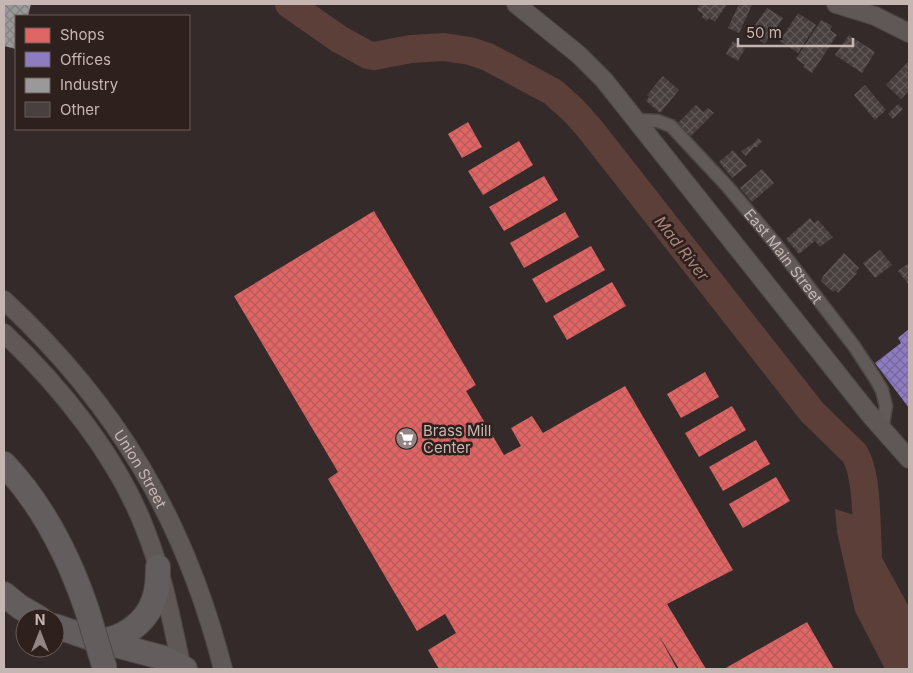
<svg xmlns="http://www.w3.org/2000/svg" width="913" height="673" viewBox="0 0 913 673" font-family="Inter,sans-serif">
<defs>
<pattern id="shops-cross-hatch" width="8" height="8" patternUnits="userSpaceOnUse" patternTransform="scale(1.25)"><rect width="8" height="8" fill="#e06666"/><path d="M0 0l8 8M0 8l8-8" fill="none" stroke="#b75a5a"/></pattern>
<pattern id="offices-cross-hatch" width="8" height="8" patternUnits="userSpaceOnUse" patternTransform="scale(1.25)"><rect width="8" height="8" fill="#8e7cc3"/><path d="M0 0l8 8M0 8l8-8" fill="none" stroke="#756799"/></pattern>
<pattern id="industry-cross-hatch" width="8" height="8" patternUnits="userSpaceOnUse" patternTransform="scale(1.25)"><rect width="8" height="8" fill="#999"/><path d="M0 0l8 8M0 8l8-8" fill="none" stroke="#828080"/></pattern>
<pattern id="building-cross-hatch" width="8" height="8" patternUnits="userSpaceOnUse" patternTransform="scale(1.25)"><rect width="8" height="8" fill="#483f3e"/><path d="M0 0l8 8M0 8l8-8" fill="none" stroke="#615858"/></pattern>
</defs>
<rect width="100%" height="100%" fill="#342a29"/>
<polygon fill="#5c3f38" points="835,509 854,515 870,514 873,541 909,607 909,669 885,669 855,611 837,532"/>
<g fill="url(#shops-cross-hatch)">
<polygon points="468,122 482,147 462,158 448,134"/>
<polygon points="519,141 533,165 483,195 468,171"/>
<polygon points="544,176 558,200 504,231 489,207"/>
<polygon points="374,211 476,385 466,391 504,455 521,446 511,428 532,416 543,433 625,386 733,570 667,604 706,669 679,669 658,634 677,669 439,669 428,650 456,633 445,614 417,631 328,479 338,472 234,296"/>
<polygon points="565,212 579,237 524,268 510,243"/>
<polygon points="591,246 605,270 546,303 532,279"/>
<polygon points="612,282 626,306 567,340 553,316"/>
<polygon points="705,372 719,397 681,418 667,394"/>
<polygon points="732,406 746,430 699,457 685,433"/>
<polygon points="756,440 770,464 723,491 709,467"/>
<polygon points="776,477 790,501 743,528 729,504"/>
<polygon points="807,622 834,669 724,669"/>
</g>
<polygon fill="url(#offices-cross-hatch)" points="909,329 909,408 875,363 901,343 898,338"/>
<polygon fill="url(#industry-cross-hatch)" points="4,4 31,4 28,16 16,16 16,49 4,46"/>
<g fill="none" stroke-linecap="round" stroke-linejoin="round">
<path stroke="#5c3f38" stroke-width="28" d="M289,4L339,39L368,55L374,56L411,49L444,47L470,51L488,57L553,92L574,111L590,129L812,412L854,453C868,473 866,527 868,552"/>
</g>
<g fill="url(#building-cross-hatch)">
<polygon points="700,4 727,4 715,22 709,18 707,21 702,17 703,14 697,10"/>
<polygon points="739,4 752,5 739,33 728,28"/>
<polygon points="767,8 783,18 765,44 753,35 756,30 753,28"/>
<polygon points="798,13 816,25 798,53 780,41"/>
<polygon points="821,20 832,26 830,30 837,35 812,73 803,67 805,65 796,59"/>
<polygon points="849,35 875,52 862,73 835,55"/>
<polygon points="733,41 745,49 738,61 726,54"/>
<polygon points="909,61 909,91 901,99 886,85"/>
<polygon points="663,76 679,90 660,113 646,101 649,97 647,95"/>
<polygon points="865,85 886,110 875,120 854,95"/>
<polygon points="898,104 903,109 893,119 888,114"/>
<polygon points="696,105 703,112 708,108 714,113 690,137 677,124"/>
<polygon points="758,138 762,142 757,147 754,147 746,156 741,151 753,144"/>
<polygon points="733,150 747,166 732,178 719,162"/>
<polygon points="762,169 774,183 752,202 740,188"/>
<polygon points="810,218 814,223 818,220 833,237 820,247 815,241 799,254 786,239"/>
<polygon points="880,250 892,265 875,278 863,263"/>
<polygon points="844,253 859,268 856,272 857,273 838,293 835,290 833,292 821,281 823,276"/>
<polygon points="909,263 909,285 898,271"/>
</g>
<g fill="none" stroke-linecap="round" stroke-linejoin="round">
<defs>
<g id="street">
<path id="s1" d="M636,120L658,121L671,126L727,186L775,243L854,346L875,378L882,390L886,406L882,430"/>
</g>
<g id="secondary">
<polyline points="516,4 579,55 604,80 871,416 909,459"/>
<polyline points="836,4 875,16 909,33"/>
<path id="s2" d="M4,300C117,405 185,520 223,669"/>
<path d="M4,333C60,386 117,456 145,529C163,574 172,622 182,669"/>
</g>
<g id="highway">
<path d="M4,464C43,505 69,557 87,610"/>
<polyline points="4,594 20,607 39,618"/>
<polyline points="55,626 93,639 164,658 185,669"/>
<path d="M96,640C121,642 147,622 154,599C158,588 158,578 158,567"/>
</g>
</defs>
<use href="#street" stroke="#4d4645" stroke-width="15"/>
<use href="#secondary" stroke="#4d4645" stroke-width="20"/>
<use href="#highway" stroke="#4f4746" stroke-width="26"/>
<use href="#street" stroke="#625a58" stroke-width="12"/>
<use href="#secondary" stroke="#605857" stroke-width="18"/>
<use href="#highway" stroke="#635e5d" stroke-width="24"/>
<defs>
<polyline id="highway-bridge" points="87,610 105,669"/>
</defs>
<use href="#highway-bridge" stroke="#4f4746" stroke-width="26" stroke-linecap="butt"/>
<use href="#highway-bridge" stroke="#635e5d" stroke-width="24"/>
</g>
<defs>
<symbol id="supermarket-disc" viewBox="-11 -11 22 22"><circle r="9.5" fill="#928583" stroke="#2e201d"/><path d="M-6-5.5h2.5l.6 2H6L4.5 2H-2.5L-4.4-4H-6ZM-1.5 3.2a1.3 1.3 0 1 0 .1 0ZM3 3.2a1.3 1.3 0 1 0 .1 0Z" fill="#fff"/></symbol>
</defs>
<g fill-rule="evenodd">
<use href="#supermarket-disc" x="394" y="426" width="25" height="25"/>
</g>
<g text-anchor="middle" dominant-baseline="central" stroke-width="5" stroke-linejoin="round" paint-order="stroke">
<g font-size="15" fill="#c5b6b3" stroke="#2e201d">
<text stroke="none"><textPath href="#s1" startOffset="208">East Main Street</textPath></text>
<text stroke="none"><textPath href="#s2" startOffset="218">Union Street</textPath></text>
</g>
<g font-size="15" fill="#c5b6b3" stroke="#2e201d" text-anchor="start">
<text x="423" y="430">Brass Mill<tspan x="423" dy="17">Center</tspan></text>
</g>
<g font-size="16" font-style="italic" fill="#aa847c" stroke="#2e201d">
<text transform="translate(682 248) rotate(52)">Mad River</text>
</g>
</g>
<rect width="913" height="673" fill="none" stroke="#c5b6b3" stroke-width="10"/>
<rect x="15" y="15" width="175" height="115" fill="#2e201d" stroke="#6a5c59"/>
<rect x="25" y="28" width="25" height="15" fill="#e06666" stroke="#6a5c59"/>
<text x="60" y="40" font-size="15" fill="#c5b6b3">Shops</text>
<rect x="25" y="52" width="25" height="15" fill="#8e7cc3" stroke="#6a5c59"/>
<text x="60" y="65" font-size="15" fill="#c5b6b3">Offices</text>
<rect x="25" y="78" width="25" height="15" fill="#999999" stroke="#6a5c59"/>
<text x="60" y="90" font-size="15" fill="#c5b6b3">Industry</text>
<rect x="25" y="102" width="25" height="15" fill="#483f3e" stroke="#6a5c59"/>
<text x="60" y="115" font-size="15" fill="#c5b6b3">Other</text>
<g transform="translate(40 633)"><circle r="24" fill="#2e201d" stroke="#6a5c59"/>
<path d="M0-4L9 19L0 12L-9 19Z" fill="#928583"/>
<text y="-8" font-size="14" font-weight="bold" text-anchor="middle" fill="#c5b6b3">N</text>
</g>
<path d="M738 38v8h115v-8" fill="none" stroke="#c5b6b3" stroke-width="2.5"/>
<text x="746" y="38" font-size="15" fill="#c5b6b3" stroke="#2e201d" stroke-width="4" paint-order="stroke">50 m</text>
</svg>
